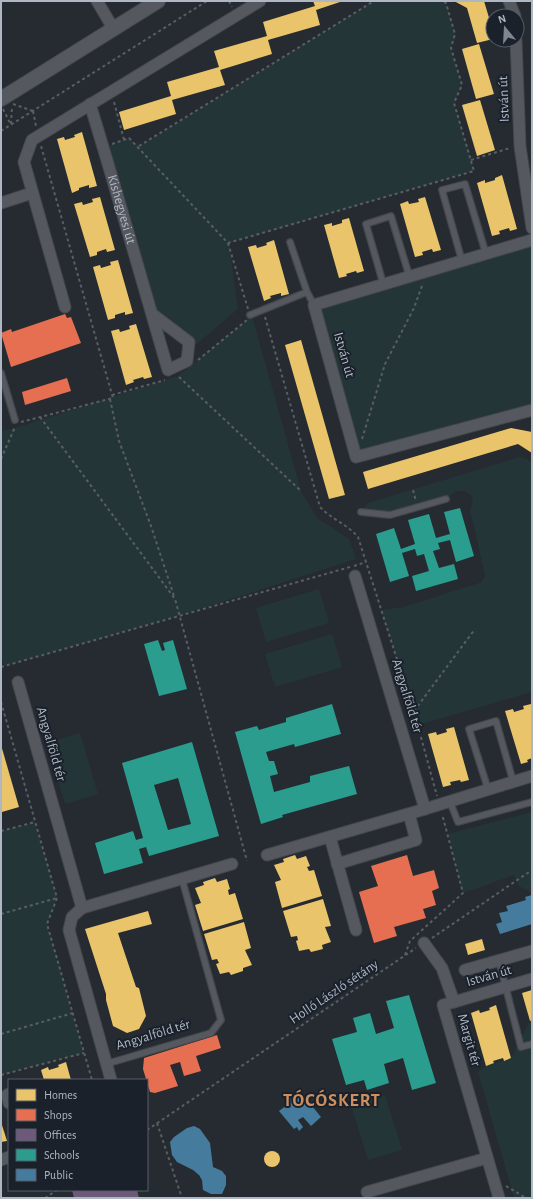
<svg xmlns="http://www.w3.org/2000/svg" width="533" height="1199" viewBox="0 0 533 1199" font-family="'Alegreya Sans',sans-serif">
<rect width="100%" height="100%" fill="#262b31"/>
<g fill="#243537">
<polygon points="374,1 441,1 446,3 455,34 451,48 462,85 454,103 474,171 229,243 238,309 188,351 188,342 152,314 103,147 129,138 140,146"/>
<polygon points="532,240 532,410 356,457 314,305"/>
<polygon points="252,316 301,491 317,518 349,539 356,559 178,616 4,666 1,656 1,431 15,428 178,376"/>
<polygon points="520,457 527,459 532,463 532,692 418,725 381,610 404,607 482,582 485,575 470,510 473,501 471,495 464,491 456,491 446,499 390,515 361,512 368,503"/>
<polygon points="319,589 329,623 266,642 256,608"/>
<polygon points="332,634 342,667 275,687 265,654"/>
<polygon points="80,733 98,794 65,804 47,743"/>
<polygon points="532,812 532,893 519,886 514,875 463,893 448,834"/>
<polygon points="35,822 57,898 47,924 84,1053 1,1075 1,831"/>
<polygon points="532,1020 532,1198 514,1198 478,1072 486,1066 511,1058 530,1021"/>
<polygon points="385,1095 402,1150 368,1160 351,1105"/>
</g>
<g fill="#e9c46a">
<polygon points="313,1 343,1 316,10 320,25 268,40 272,54 220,70 225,85 172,100 176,114 124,130 119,112 171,96 167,82 219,67 214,51 267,36 263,22 315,6"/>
<polygon points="454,1 484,1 493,31 493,39 477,43 467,8"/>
<polygon points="479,44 494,94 476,99 462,49"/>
<polygon points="480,100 495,150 477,156 462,105"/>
<polygon points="82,132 97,186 89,188 89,185 79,188 79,190 72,193 57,139 64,137 65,140 75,137 74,135"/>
<polygon points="502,175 517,229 510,231 509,228 499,231 500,234 492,236 477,183 485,180 485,183 495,180 495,178"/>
<polygon points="100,197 115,250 107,252 106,249 97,252 97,255 90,257 74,204 82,202 83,205 93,202 92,199"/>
<polygon points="425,197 441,250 433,252 432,249 422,252 423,255 415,257 400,204 408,201 409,204 419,202 418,199"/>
<polygon points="349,218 364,271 357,273 356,271 346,274 347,276 339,278 324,225 332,223 332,226 342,223 342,220"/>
<polygon points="274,240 289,294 281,296 281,293 270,296 271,298 264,301 248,247 256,245 257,248 267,245 266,243"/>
<polygon points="118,260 133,313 125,315 125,312 115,315 115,318 108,320 93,267 100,265 101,268 111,265 110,262"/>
<polygon points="136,324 152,377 144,379 143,377 133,380 134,382 126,385 111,331 119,329 120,332 130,329 129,326"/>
<polygon points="301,340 345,495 329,499 285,345"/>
<polygon points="511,428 532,432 532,453 518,444 368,489 363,472"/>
<polygon points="531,704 532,758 527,760 528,762 521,764 505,711 513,709 514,712 524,709 523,706"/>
<polygon points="454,727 469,780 461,782 460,780 450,782 451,785 443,787 428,734 436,732 437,735 447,732 446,729"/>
<polygon points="1,745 19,807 2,812 1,810"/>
<polygon points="295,855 297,859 306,856 310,866 307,867 309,871 314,870 322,896 282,908 275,882 281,880 274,865 284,862 283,859"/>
<polygon points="215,878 217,882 227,879 230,889 228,890 229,895 235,893 243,919 203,931 195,905 201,903 195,888 204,885 203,882"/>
<polygon points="323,899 331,926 325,927 331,942 322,945 323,949 311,952 309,949 299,951 296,941 298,940 297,936 291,937 283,911"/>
<polygon points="148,911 152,924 118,933 136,987 139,988 146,1016 139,1029 127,1033 113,1026 106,1000 106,994 85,929"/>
<polygon points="244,922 251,948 245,950 252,965 243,968 243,971 231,975 229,972 220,974 216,964 219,963 217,959 212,960 204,934"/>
<polygon points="482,939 485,950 468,955 465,944"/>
<polygon points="532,990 532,1020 530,1021 522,993"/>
<polygon points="496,1005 511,1058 504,1061 503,1058 493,1061 494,1063 486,1066 471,1013 479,1010 480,1013 490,1010 489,1008"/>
<polygon points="66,1062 71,1080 44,1080 41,1070 48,1067 49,1070 59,1067 58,1065"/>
<polygon points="1,1122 7,1141 1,1142"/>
<circle cx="272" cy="1159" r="8"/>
</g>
<g fill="#e76f51">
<polygon points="65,314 67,318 71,317 81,343 11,367 1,333 11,329 12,332"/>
<polygon points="67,378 71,391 25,405 22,392"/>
<polygon points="407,855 413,876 434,870 439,888 432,891 436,905 423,909 426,918 394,927 397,936 374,943 359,892 378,886 371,866"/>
<polygon points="217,1035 221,1048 196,1056 201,1071 184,1076 180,1062 170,1065 178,1086 155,1093 150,1092 143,1069 144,1058"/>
</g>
<polygon fill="#6d597a" points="72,1190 137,1190 139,1198 74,1198"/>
<g fill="#2a9d8f" fill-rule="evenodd">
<polygon points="460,508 474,556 456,562 450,540 438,543 440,549 433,551 439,568 454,564 458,579 416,591 412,576 429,571 424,554 417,556 415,549 402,553 409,576 390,582 376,534 394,528 401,549 415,544 408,520 429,514 436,538 450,534 444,512"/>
<polygon points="158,640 162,651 165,650 163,643 173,640 187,689 159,696 144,644"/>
<polygon points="332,704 341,734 295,747 294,744 266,752 269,761 274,761 278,774 270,776 274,792 310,782 310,776 349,766 357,794 282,815 283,817 261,824 235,732 257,726 259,730 286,722 286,718"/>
<path d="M192,742L219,836L149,856L146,847L139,849L143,863L104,874L95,843L133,831L136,840L143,838L122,763ZM178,778L191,824L168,830L154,785Z"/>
<polygon points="409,995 436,1083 412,1090 403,1058 384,1064 389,1083 367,1090 364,1080 346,1085 332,1039 357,1032 353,1018 370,1013 376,1034 394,1028 386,1001"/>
</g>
<g fill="#457b9d">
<polygon points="532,895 532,924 500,934 496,924 502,922 499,913 508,911 506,906 526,900 525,897"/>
<polygon points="303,1095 321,1117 311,1126 303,1117 298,1120 303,1127 299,1131 297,1127 294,1129 279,1111 287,1105 285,1102 292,1096 295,1099"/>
<polygon points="194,1126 200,1129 210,1143 213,1167 222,1171 226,1176 226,1185 222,1194 211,1194 203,1190 202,1180 199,1175 193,1170 177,1162 172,1155 170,1142 174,1137 187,1128"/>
</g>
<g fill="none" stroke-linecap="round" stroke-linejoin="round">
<defs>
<g id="service">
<polyline points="290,242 307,292 314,305"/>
<polyline points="462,261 442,190 465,184 486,254"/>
<polyline points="383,283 366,224 391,216 409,275"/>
<polyline points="250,315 307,292"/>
<polyline points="1,373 15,420"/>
<polyline points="361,512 390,515 446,499"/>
<polyline points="488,789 469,729 496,721 513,781"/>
<polyline points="450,802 458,822 532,802"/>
<polyline points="499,961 521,1047 532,1044"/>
<polyline points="106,1064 211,1033 221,1020 182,879"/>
</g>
<g id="minor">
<polyline points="97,1 113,28"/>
<polyline points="509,1 515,16"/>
<polyline points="516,40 520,146 532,228"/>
<path id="s1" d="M90,104C117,192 142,281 168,370L187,361L189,342L152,314"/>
<polyline points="1,203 32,193"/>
<polyline points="532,240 314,305 356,457 532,410"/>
<polyline points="65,307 24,162 32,140 260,1"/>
<polyline points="355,576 425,809"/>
<polyline points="18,682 82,908"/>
<polyline points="330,837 356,930"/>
<polyline points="267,855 425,809 532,776"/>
<polyline points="337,864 416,840 409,814"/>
<polyline points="424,943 442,968 454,1002 443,1005 499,1198"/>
<polyline points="465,970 532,951"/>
<polyline points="454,1002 532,979"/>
<polyline points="111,1080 69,930 72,917 82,908 232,864"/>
<polyline points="9,1094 7,1095 9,1103"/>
<polyline points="1,1160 9,1157"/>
<polyline points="367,1192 487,1158"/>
</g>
<polyline id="tertiary" points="1,99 158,1"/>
</defs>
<use href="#service" stroke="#44474c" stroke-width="8"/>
<use href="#minor" stroke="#44474c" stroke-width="13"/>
<use href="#tertiary" stroke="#44474c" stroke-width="16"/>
<g stroke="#595e63" stroke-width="2" stroke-dasharray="3 3" stroke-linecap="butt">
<polyline points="229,1 232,7"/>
<polyline points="114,102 124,140"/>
<polyline points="13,104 33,111"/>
<polyline points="3,109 10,123"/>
<polyline points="33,111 36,126"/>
<polyline points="11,124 12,107"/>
<polyline points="1,131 207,1"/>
<polyline points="112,144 129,138 228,243 474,171 454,103 462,85 451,48 455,34 446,3 441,1"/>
<polyline points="139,146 374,1"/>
<polyline points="471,160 510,148"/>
<polyline points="228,243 248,309"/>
<path d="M265,317L320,507C331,519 347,524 358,537L416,719L437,796"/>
<polyline points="198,360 247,320"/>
<polyline points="179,377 301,491"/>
<polyline points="112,395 165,380"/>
<polyline points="110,399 119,441 151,526 174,596"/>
<polyline points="40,417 175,599 247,861"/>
<polyline points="21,422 113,398 41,146"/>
<polyline points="362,439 385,364 414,308 423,283"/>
<polyline points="1,459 15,427"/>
<polyline points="413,490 416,501"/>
<polyline points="354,566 366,562"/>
<polyline points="1,667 350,567"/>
<polyline points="1,702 57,898 47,924 92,1080"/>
<polyline points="414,711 475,629"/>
<polyline points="1,831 35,822"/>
<polyline points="1,914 57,898"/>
<polyline points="432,938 532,870"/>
<polyline points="405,955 410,941 463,893 442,814"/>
<polyline points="1,1034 73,1013"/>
<polyline points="1,1075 84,1053"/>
<polyline points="157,1123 182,1198"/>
<polyline points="147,1130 416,948"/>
<polyline points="506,1186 526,1198"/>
<polyline points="45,1198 57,1190"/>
</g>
<use href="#service" stroke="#55595f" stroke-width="5.5"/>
<use href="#minor" stroke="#55595f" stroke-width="11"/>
<use href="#tertiary" stroke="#55595f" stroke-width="14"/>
</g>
<g text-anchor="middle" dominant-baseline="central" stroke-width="4" stroke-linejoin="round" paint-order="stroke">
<g font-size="14" fill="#afb7c3" stroke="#1a212b">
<text transform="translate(504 99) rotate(-92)">István út</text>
<text stroke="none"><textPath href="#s1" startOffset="110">Kishegyesi út</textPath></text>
<text transform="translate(344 355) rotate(74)">István út</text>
<text transform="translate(407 696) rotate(73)">Angyalföld tér</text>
<text transform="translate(51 744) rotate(74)">Angyalföld tér</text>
<text transform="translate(489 976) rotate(-16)">István út</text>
<text transform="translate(334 992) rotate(-34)">Holló László sétány</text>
<text transform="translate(153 1035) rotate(-17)">Angyalföld tér</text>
<text transform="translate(469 1040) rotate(74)">Margit tér</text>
</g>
<g font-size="18" font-weight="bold" letter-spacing="1" fill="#cd8e60" stroke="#1a212b">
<text x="332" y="1101">TÓCÓSKERT</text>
</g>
</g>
<rect width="533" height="1199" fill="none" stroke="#afb7c3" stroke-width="4"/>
<rect x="8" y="1079" width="140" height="112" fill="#1a212b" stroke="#565d68"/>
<rect x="16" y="1089" width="20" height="12" fill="#e9c46a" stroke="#565d68"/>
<text x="44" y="1099" font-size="12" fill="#afb7c3">Homes</text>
<rect x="16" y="1109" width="20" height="12" fill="#e76f51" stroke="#565d68"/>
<text x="44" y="1119" font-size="12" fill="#afb7c3">Shops</text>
<rect x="16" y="1129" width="20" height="12" fill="#6d597a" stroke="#565d68"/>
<text x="44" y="1139" font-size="12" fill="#afb7c3">Offices</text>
<rect x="16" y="1149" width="20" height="12" fill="#2a9d8f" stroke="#565d68"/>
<text x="44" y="1159" font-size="12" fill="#afb7c3">Schools</text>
<rect x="16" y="1169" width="20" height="12" fill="#457b9d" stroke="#565d68"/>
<text x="44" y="1179" font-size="12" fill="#afb7c3">Public</text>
<g transform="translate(505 28) rotate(342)"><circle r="19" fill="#1a212b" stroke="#565d68"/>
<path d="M0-3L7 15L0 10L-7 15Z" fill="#7f8690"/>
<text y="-6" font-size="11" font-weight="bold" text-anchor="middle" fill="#afb7c3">N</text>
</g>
</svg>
